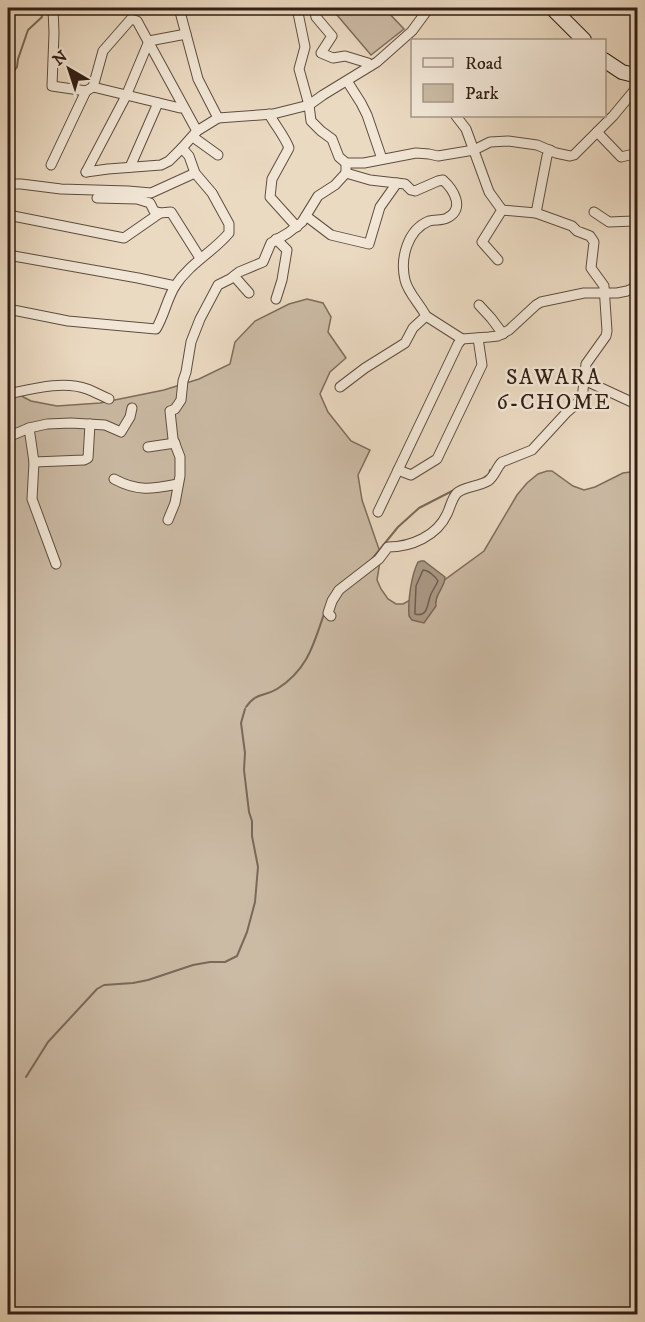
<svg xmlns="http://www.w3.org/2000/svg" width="645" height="1322" viewBox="0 0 645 1322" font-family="'IM FELL DW Pica',serif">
<rect width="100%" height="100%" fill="#ebdac2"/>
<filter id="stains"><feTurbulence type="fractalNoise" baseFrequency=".00333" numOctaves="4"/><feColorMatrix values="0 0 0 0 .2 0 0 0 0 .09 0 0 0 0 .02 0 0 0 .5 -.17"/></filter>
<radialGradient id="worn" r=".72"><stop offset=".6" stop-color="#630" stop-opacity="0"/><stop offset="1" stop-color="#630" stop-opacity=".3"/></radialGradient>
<g fill="#cbbaa4" stroke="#7e6c5c" stroke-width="1.5">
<polygon points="331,8 384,8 404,29 371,55"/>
<polygon points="307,299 323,303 331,317 328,332 346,358 330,372 320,394 328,412 351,441 370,450 358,475 362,500 381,555 377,580 381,589 388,599 396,604 403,604 436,586 484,551 517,495 527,483 538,474 547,471 552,471 573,486 584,490 595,487 623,473 630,472 637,476 637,1314 8,1314 8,389 31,401 57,406 100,403 164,390 199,379 230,364 235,342 255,321 289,304"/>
</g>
<path fill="#ab9a87" stroke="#7a6859" stroke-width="1.5" d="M421,561H424L445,577C445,588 434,594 436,606L424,623L412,620L409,616C408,600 411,576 418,562Z"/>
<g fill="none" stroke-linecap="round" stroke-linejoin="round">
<path stroke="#6e5c4e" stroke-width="1.5" d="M423,570C428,570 436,577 438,581C436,585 433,590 431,594C427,602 429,618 415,614V610L416,586Z"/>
<g stroke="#7a6859" stroke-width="2">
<polyline points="8,79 17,67 18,59 28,30 42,17 40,8"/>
<polyline points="481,480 489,474 490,470"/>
<polyline points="372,559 398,527 419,508 456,489"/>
<path d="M246,707C256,692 264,697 277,689C308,670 314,643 325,611"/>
<polyline points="26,1077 48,1042 97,989 104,985 133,983 148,980 193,965 210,962 225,962 237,956 247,932 255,902 258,867 252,836 252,821 249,812 244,770 245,753 241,723 245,709"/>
</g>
<defs>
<g id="minor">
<polyline points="53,8 54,33 52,86 86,91 93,87 180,108 183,107"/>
<polyline points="179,8 198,79 218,118"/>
<polyline points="297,8 305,47 299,69 309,105 311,121 321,131 332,139 339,157 346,163 364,163 416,153 429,154 438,156 474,150 490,142 508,141 537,145 556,153 570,156 574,155 613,116 638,86"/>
<polyline points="314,8 316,17 332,36 321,53 333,58 345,56 368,63 370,66"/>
<polyline points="618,8 619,9 638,9"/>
<polyline points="149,41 186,34"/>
<polyline points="347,81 361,103 367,115 382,159"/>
<polyline points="93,87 103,51 131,19 137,21 197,131"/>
<path d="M269,114C275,125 285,137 289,148L272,179L270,197L297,227"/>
<polyline points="456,116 466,129 489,192 502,210 482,242 498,260"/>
<polyline points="597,132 621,157 638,153"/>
<polyline points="193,137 218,155"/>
<polyline points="51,165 86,91"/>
<polyline points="130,167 158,103"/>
<polyline points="86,172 126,96 149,41"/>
<polyline points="86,172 108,169 161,165 169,161 182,148"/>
<path d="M346,173L370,180L405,184L411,190L415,191L438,181L443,180C453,189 466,209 447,218C442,221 435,219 429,221C407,230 400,259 405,280C408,293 420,304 426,316"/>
<polyline points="8,184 21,184 61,189 128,191 151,193 195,173"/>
<polyline points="97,198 137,199 150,203 154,211 160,213 171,212 200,258"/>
<polyline points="502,210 536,213 547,156 550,150"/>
<polyline points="594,212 609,222 634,221 638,225"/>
<polyline points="8,215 124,238 160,213"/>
<polyline points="306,216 331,235 369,244 380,207 397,183"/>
<polyline points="276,239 287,250 282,280 276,299"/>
<polyline points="8,255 138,278 175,286"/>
<polyline points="234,276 249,293"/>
<polyline points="479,305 491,318 503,334"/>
<path d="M8,309L68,321L156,329C164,316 167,299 175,286C189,264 213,252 229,233V224L212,193L195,173L189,156L182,148L197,131L218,118L273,114L309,105L323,95L377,62L412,31L429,8"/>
<polyline points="584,380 638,405"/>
<polyline points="340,387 365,368 405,343 413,328 426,316 462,339 489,337 498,336 509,330 536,305 541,302 584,293 617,293 627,291 638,286"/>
<path d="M8,394C32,389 63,380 87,389C95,392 102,396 109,399"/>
<polyline points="29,428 47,424 71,423 105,425 121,432 130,417 132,408"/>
<polyline points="8,437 29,428 34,462 32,499 56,564"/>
<polyline points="148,447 175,443"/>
<polyline points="34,462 84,460 88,458 90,424"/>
<polyline points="398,470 411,475 437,459 482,365 478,338"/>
<path d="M114,479C138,492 152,489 178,484"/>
<polyline points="378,512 458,344 462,339"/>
<polyline points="168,520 175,503 180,476 180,457 173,439 170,411 175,409 181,400 183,381 186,372 191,342 200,319 218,285 230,279 239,272 263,262 271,243 288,233 302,222 318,196 335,185 346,173 346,163"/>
<path d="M331,616L328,613L332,601L339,590L379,559L388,547C411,547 437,536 447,514C450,508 452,498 457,493C463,487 480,486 488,481C495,476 496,468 502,462L532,450L567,412L582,399L586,364L606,336L607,331L604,286L591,268L594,242L590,236L577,231L572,226L536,213"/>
</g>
<g id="secondary">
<polyline points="552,8 584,40"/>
<polyline points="604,60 622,72 638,76"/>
</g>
</defs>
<use href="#minor" stroke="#5f4d40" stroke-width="11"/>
<use href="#secondary" stroke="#301e14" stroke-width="16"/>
<use href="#minor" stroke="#f2e7d7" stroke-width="9"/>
<use href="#secondary" stroke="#f2e7d7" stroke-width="14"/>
</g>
<g text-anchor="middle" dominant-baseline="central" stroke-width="5" stroke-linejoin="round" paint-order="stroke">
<g font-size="22" letter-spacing="1.5" fill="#301e14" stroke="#f2e7d7">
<text x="554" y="377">SAWARA<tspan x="554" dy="25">6-CHOME</tspan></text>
</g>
</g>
<rect width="645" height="1322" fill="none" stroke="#ebdac2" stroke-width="30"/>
<rect x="9" y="9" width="627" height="1304" fill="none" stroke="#301e14" stroke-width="3"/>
<rect x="15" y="15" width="615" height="1292" fill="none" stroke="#301e14" stroke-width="1.5"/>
<rect x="411" y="39" width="195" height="78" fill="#f2e7d7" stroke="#a49789" stroke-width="1.5"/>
<rect x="423" y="58" width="30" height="9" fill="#f2e7d7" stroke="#a49789" stroke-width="1.5"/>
<text x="465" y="69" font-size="18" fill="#301e14">Road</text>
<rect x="423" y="84" width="30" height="18" fill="#cbbaa4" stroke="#a49789" stroke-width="1.5"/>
<text x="465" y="99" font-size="18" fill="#301e14">Park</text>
<g transform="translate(69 69) rotate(321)" stroke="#f2e7d7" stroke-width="4.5" paint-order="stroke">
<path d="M0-4.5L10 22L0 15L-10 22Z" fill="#301e14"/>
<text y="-9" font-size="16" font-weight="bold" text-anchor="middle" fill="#301e14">N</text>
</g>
<rect width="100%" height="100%" filter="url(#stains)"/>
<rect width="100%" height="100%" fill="url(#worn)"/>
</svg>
